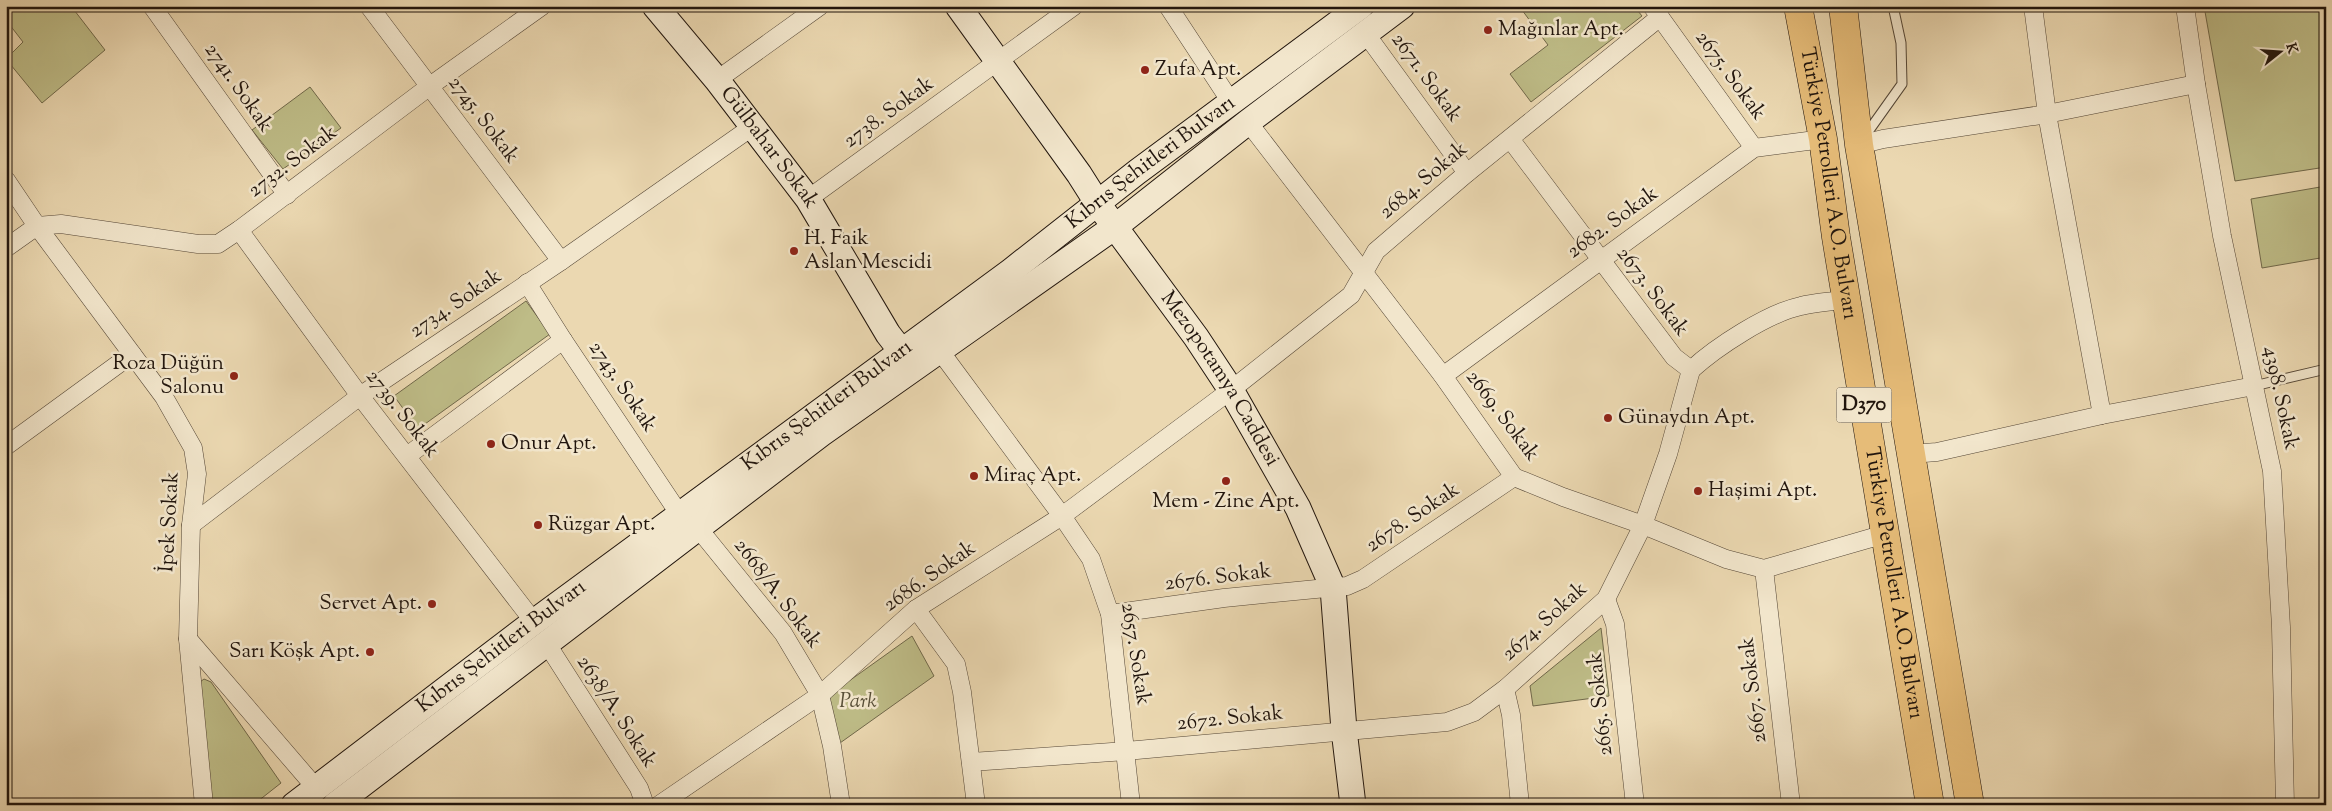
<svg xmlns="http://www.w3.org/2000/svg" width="2332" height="811" viewBox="0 0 2332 811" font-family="'Sorts Mill Goudy',serif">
<rect width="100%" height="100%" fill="#ebd8b1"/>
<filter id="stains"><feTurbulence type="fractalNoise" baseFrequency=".004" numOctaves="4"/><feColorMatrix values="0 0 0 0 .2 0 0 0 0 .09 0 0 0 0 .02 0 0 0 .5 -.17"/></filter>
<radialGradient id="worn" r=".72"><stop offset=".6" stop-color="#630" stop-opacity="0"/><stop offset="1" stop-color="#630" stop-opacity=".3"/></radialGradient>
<g fill="#bebc87" stroke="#70684a">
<polygon points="6,6 71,6 105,50 42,103 6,59 23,42 6,20"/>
<polygon points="1519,6 1634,6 1642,16 1531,102 1510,74 1548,45"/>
<polygon points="2204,6 2326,6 2326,167 2235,181"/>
<polygon points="310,87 341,128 283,169 252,130"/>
<polygon points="2326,186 2326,257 2262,268 2251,199"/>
<polygon points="526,301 550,334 418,429 394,396"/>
<polygon points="1601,628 1609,696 1533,706 1530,686"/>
<polygon points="912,636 934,676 840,743 828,696"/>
<polygon points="204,679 211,682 281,783 253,805 211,805 200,682"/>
</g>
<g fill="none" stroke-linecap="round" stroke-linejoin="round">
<defs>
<g id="lane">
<polyline points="1865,136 1902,84 1901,43 1893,6"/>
<polyline points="2254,386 2326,369"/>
</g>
<g id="street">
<polyline points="152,6 287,195"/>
<polyline points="369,6 561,261"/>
<polyline points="1168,6 1231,102"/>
<polyline points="1652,6 1754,148"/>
<polyline points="2033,6 2047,114 2102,415"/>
<polyline points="2185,6 2196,84 2222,236 2272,471 2281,627 2285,805"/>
<polyline points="1366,34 1467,173"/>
<polyline points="717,80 820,6"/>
<polyline points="1248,122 1443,376 1514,477 1563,497 1643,525 1726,559 1764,569 1885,534"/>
<polyline points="1511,140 1674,357 1691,370"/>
<polyline points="1859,145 1883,139 2047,114 2196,84"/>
<polyline points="6,180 37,226 164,397 193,448 197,474 191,525 188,639 204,805"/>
<polyline points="808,199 1074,6"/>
<polyline points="239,230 360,396 534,622"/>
<polyline points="6,248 37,226 61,224 198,244 218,244 239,230 430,86 542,6"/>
<polyline points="527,283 563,340 680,515"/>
<polyline points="940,351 1062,516 1091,559 1110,614 1131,805"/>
<path d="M1691,370C1716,347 1768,313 1801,306C1816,302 1832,302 1847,299"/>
<polyline points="1443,376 1754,148 1823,139"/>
<polyline points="6,446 132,354"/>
<polyline points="1911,454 1937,452 2102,415 2254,386"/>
<polyline points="407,456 563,340"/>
<polyline points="191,525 360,396 561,261 752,127"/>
<polyline points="698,528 783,633 820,695 832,746 841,805"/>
<polyline points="1764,569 1791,805"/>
<polyline points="1606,599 1615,624 1635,805"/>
<polyline points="916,609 956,664 962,692 976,805"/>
<polyline points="1110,614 1224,598 1347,586 1363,579 1514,477"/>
<polyline points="188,639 316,788"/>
<polyline points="547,644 639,788 645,805"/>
<polyline points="1505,689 1511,715 1520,805"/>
<polyline points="971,762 1126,751 1447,722 1474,712 1505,689 1606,599 1643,525 1668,454 1691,370"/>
<polyline points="659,805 820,695 916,609 1062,516 1231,390 1351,295 1376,251 1467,173 1660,17"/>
</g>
<g id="secondary">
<path id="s1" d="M655,6L717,80L808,199L888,334L902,352"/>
<path id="s2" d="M958,6L1079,174L1098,204L1196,337L1231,390L1298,508L1333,588L1344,730L1353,805"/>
<path id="s3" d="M294,805L534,622L1011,271L1137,172L1361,6"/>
<polyline points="335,805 821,434 1116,226 1248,122 1402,6"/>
</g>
<g id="highway">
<path id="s4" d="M1798,6L1823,139L1836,237L1930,805"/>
<polyline points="1843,6 1859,145 1970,805"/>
</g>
</defs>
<use href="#lane" stroke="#544636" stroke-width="11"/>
<use href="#street" stroke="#544636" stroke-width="19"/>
<use href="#secondary" stroke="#21150d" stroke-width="27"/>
<use href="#highway" stroke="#21150d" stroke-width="29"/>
<use href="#lane" stroke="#f2e6cc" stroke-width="9"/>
<use href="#street" stroke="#f2e6cc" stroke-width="18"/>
<use href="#secondary" stroke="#f2e6cc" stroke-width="25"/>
<use href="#highway" stroke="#e6bc78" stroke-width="28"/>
</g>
<g fill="#8f2418" stroke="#f2e6cc" stroke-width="2">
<circle cx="1488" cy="30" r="5"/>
<circle cx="1145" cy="70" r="5"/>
<circle cx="794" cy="251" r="5"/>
<circle cx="234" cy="376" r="5"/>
<circle cx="1608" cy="418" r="5"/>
<circle cx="491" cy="444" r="5"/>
<circle cx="974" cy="476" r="5"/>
<circle cx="1226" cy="481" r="5"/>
<circle cx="1698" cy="491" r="5"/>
<circle cx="538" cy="525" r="5"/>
<circle cx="432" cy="604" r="5"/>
<circle cx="370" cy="652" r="5"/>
</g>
<g text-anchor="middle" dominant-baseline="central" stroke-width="5" stroke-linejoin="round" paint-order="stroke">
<rect fill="#f2e6cc" stroke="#605446" stroke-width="1" x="1836.5" y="387.5" width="55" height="35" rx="4"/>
<g font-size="20" font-weight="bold" fill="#21150d">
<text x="1864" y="405">D370</text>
</g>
<g font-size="21" fill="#21150d" stroke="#f2e6cc" text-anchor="start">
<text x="1498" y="30">Mağınlar Apt.</text>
<text x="1155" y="70">Zufa Apt.</text>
<text x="804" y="239">H. Faik<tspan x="804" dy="24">Aslan Mescidi</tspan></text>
<text x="224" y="364" text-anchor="end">Roza Düğün<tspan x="224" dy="24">Salonu</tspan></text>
<text x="1618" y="418">Günaydın Apt.</text>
<text x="501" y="444">Onur Apt.</text>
<text x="984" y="476">Miraç Apt.</text>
<text x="1708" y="491">Haşimi Apt.</text>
<text x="1226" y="502" text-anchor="middle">Mem - Zine Apt.</text>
<text x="548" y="525">Rüzgar Apt.</text>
<text x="422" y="604" text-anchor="end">Servet Apt.</text>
<text x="360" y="652" text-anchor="end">Sarı Köşk Apt.</text>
</g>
<g font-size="21" fill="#21150d" stroke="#f2e6cc">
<text transform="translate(1730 76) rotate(54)">2675. Sokak</text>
<text transform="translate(1426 78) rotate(54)">2671. Sokak</text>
<text transform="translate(238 88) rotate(55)">2741. Sokak</text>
<text transform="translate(889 113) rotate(-36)">2738. Sokak</text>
<text transform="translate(483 120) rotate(53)">2745. Sokak</text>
<text stroke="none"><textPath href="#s1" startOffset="182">Gülbahar Sokak</textPath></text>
<text transform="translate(293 162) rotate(-37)">2732. Sokak</text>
<text stroke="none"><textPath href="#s3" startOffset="1071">Kıbrıs Şehitleri Bulvarı</textPath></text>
<text transform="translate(1424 181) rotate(-40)">2684. Sokak</text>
<text stroke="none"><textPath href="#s4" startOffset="180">Türkiye Petrolleri A.O. Bulvarı</textPath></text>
<text transform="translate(1613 223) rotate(-36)">2682. Sokak</text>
<text transform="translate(1652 292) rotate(53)">2673. Sokak</text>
<text transform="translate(456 304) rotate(-34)">2734. Sokak</text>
<text stroke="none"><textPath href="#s2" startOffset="456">Mezopotamya Caddesi</textPath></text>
<text transform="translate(622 387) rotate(56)">2743. Sokak</text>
<text transform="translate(2280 398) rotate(78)">4398. Sokak</text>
<text stroke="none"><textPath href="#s3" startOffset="666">Kıbrıs Şehitleri Bulvarı</textPath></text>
<text transform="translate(402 414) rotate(52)">2739. Sokak</text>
<text transform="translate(1502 416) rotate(53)">2669. Sokak</text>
<text transform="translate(1413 518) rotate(-34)">2678. Sokak</text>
<text transform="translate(170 522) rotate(-87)">İpek Sokak</text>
<text transform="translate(930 577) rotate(-35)">2686. Sokak</text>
<text transform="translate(1218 578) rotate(-7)">2676. Sokak</text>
<text stroke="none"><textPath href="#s4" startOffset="585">Türkiye Petrolleri A.O. Bulvarı</textPath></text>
<text transform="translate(777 594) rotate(53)">2668/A. Sokak</text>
<text transform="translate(1545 622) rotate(-42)">2674. Sokak</text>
<text stroke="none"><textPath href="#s3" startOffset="261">Kıbrıs Şehitleri Bulvarı</textPath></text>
<text transform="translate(1135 654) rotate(81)">2657. Sokak</text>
<text transform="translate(1754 690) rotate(-97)">2667. Sokak</text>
<text transform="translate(1601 704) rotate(-96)">2665. Sokak</text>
<text transform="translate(616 712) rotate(57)">2638/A. Sokak</text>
<text transform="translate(1230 719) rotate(-6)">2672. Sokak</text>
</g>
<g font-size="21" font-style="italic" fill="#584f38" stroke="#f2e6cc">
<text x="858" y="702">Park</text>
</g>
</g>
<rect width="2332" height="811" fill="none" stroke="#ebd8b1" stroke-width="25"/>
<rect x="8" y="8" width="2317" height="796" fill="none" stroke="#21150d" stroke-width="2.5"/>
<rect x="12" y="12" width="2307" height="786" fill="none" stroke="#21150d"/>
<g transform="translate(2280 52) rotate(73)" stroke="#f2e6cc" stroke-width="4" paint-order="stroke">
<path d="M0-4L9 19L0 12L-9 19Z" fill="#21150d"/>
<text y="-8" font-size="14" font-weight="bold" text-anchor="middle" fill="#21150d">K</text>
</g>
<rect width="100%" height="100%" filter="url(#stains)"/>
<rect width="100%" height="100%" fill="url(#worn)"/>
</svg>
